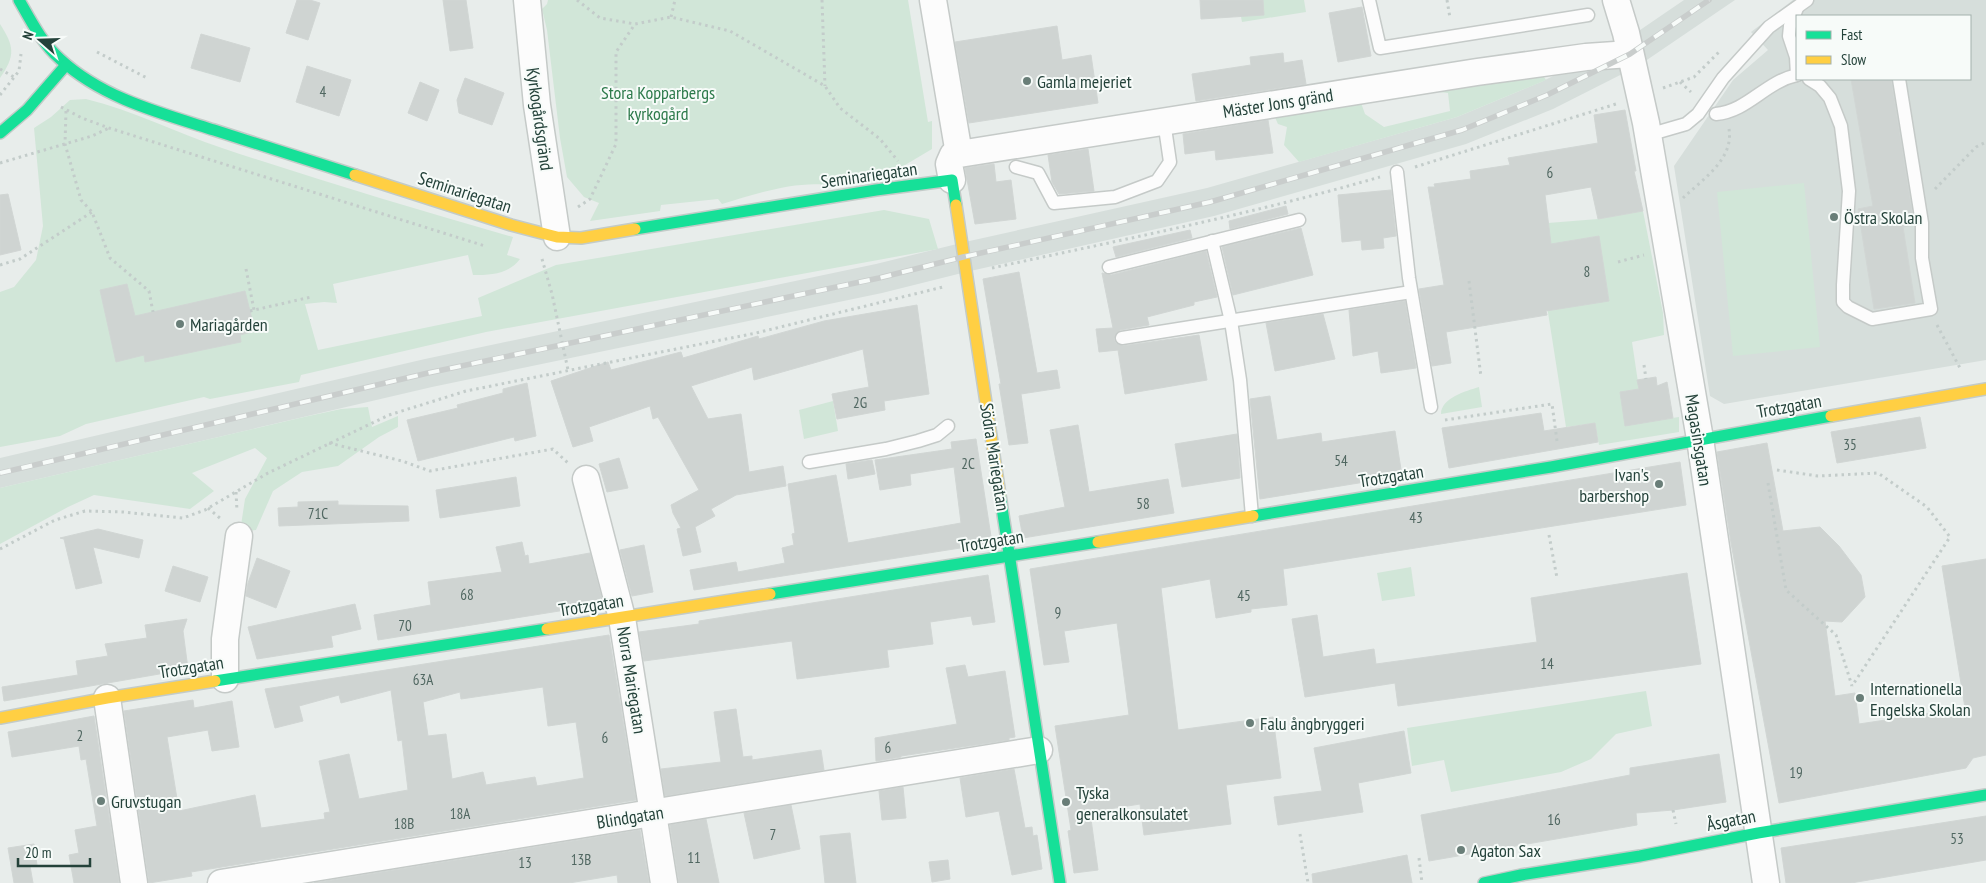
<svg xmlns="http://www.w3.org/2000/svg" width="1986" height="883" viewBox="0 0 1986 883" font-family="'PT Sans Narrow',sans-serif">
<rect width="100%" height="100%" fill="#e8edeb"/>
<g fill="#d6dedb" fill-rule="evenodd">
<polygon points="1684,0 1735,0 1638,66 1553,109 1466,144 1214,216 966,272 882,293 432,387 0,488 0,458 425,359 876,264 965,242 1207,188 1457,117 1541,82 1624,41"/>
<path d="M1793,0H1986V360L1724,404L1710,396L1674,166L1733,80L1768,50L1751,32ZM1797,16H1970V79H1797Z"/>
</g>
<g fill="#d1e6d8" fill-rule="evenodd">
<path d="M548,0H908L928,122L932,121V149L895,171L888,172L869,183L860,177L838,180L834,186C799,179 756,194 722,204L718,199L661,205L660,211L590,221L599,203L584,197L567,177L560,138L547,30L542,9L547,4Z"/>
<polygon points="1238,0 1304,0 1306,12 1242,22"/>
<path d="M0,24C14,46 16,55 0,78Z"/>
<polygon points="1540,71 1546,80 1457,117 1299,162 1284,145 1287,127 1278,124 1271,109 1360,100 1365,114 1384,127 1450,111 1448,93 1439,92 1447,77"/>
<path d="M86,99C133,110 176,133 222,148C318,180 415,209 513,237L507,255L520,259C509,274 491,275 473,275L468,255L333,284L337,303L324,302L305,304L318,350L482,316L478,298L556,265L884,210L929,219L938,249L486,332L301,375L299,382L210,399L204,397L86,424L60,436L0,447V292L14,287L36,260L43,226L34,128L51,117L70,100Z"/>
<polygon points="1804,183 1820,347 1733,356 1717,192"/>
<path d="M1643,211L1663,313L1664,335L1632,342L1639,389L1621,392L1626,425L1679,417V432L1599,445L1595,423L1566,427L1541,268L1548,223L1598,219ZM1598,236L1609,300L1575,306L1565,242Z"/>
<path d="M1479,387L1482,407L1441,414C1441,398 1466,391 1479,387Z"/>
<polygon points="833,401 838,431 804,439 799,410"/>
<polygon points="368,407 372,427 398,416 398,427 379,437 338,466 302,472 273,491 256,530 240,532 245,499 267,458 255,448 192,473 214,491 190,509 94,495 68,507 0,544 0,488 304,417 341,409"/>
<polygon points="1411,567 1415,596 1382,601 1377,573"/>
<polygon points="1646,691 1652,726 1616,734 1591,759 1561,772 1451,792 1444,760 1412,766 1407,728"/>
</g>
<g fill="#cfd4d2" stroke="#d1d6d4" fill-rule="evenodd">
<polygon points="297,0 310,0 320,3 308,40 286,33"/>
<polygon points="443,0 466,0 473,48 450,51"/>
<polygon points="1200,0 1263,0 1264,15 1201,19"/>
<polygon points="1362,7 1371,56 1338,62 1329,13"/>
<polygon points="1057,26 1062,60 1091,55 1098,103 969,123 955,42"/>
<polygon points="201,34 250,48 240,82 191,68"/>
<polygon points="1283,53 1284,63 1302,60 1306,84 1196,101 1192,74 1251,65 1250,57"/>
<polygon points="307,66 351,80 339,116 296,102"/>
<polygon points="465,78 504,93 492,125 459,113 457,100"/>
<polygon points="1851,79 1891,79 1914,224 1914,225 1903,227 1915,303 1874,309 1858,209 1873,206"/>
<polygon points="420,82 439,90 427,121 408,113"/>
<polygon points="1625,110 1636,171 1634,171 1643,211 1598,219 1591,187 1545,195 1551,244 1599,236 1609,301 1546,311 1547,315 1446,332 1451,363 1432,366 1419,289 1444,285 1428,187 1435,187 1434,184 1471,179 1470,171 1510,165 1508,158 1598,143 1594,115"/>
<polygon points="1268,120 1273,153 1216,160 1215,150 1185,154 1183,134"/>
<polygon points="1088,149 1094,191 1059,194 1052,182 1048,155"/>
<polygon points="994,164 996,182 1011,180 1016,219 975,224 965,168"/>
<polygon points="1391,190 1396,236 1383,238 1384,248 1362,250 1361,240 1342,242 1338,195"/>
<polygon points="8,194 21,250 0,255 0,195"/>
<polygon points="1286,206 1288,214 1230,229 1229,221"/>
<polygon points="1301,228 1313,275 1233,295 1222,247"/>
<polygon points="1190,230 1192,238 1116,257 1113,247"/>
<polygon points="1206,251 1217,297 1194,302 1194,305 1147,317 1149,325 1120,330 1115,335 1114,339 1116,343 1123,346 1199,335 1207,380 1125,394 1118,350 1099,352 1096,329 1113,328 1102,273 1111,275"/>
<polygon points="1019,272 1037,373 1057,370 1060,388 1021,394 1028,443 1009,445 999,384 1001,384 983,279"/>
<polygon points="127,284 135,316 245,291 255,331 240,335 241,342 207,349 145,362 144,355 116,362 100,290"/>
<polygon points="1405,301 1416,368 1381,373 1378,351 1353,356 1349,310"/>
<polygon points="917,305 929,394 884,401 885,410 837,419 832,394 869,387 863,349 754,380 752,367 691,386 708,419 741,414 749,472 783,466 786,486 736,495 711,509 715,516 695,527 701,552 683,556 677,529 681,528 673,513 671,505 699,490 658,417 653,419 650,406 589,427 593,441 573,447 551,381 608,362 611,370 681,352 683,358 758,336 759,339 824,321"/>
<polygon points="1323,314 1335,359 1275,371 1266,323"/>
<polygon points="1656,377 1657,386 1667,382 1673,418 1625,426 1620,392 1639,389 1637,380"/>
<polygon points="527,383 536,436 515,441 514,437 418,461 407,420 458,408 457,405 503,393 503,389"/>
<polygon points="1270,396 1277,440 1321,433 1322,442 1395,431 1402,476 1260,499 1250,399"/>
<polygon points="1541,413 1544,431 1595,423 1598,442 1449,468 1442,428"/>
<polygon points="1920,417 1926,448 1837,463 1831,432"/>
<polygon points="1078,425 1089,492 1168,479 1174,513 1023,538 1019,516 1065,507 1050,430"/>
<polygon points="1237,434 1240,478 1182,487 1175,444"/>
<polygon points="976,439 992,543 694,590 690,570 736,562 738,572 785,563 782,548 794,545 792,534 795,533 788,484 836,475 848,543 961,523 954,467 910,474 911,485 880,490 875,460 952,449 951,442"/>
<polygon points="1767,443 1783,531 1820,527 1839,546 1861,575 1865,597 1842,622 1825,621 1835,696 1855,693 1859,724 1965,708 1942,566 1986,559 1986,755 1973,758 1966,768 1779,803 1731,543 1717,452"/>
<polygon points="619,458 628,488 607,492 599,464"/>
<polygon points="872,460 875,474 848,479 846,464"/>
<polygon points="1680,462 1686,505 1283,569 1287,605 1251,609 1251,612 1216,618 1210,579 1161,588 1178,730 1273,717 1281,778 1226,785 1231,824 1144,835 1140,804 1090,812 1098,870 1074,873 1068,831 1071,830 1055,726 1129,715 1117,623 1064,631 1069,662 1044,665 1030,569"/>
<polygon points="516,477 520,506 440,518 436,490"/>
<polygon points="338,501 338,505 408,506 409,521 279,526 278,508 298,507 298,502"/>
<polygon points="98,529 143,540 139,558 93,547 102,583 76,589 64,539 60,538"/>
<polygon points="522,542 525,556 528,555 529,564 590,553 603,604 378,640 374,615 431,605 428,582 502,572 496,547"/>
<polygon points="644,545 653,592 632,596 620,550"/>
<polygon points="257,558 290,571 276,608 246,596 248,583"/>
<polygon points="173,566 208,577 200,602 165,591"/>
<polygon points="1687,573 1701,664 1398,706 1395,683 1305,697 1292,619 1317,615 1323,657 1374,649 1376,664 1537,642 1531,598"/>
<polygon points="988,575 995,622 973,625 971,616 930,622 933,644 887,650 889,667 797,679 792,641 644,661 639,632 699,624 699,621"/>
<polygon points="355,604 361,629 331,636 333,647 257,659 248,627"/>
<polygon points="187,619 183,631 188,669 4,701 2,687 78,675 76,661 108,656 105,644 147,638 145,625"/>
<path d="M609,635L636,800L191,872L192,876L149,883L124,711L193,700L194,708L232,701L239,747L212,751L208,730L167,737L179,811L255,795L261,828L325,819L324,813L330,812L319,761L349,754L359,799L408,790L402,740L398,741L391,690L341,703L339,695L299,706L303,721L275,728L265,689ZM543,687L548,726L576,722L584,778L537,786L535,777L486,785L483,772L452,779L446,734L428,736L423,702L460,692L461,699Z"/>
<polygon points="965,665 968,677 1005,671 1015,737 1009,738 1009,740 901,756 901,757 876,761 875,738 957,724 946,668"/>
<polygon points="736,709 743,757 752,756 752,760 821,750 824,770 665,796 661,769 721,762 714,712"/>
<polygon points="94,716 119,883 74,883 69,855 79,853 75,830 97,826 86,759 81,760 79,746 12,757 8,732"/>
<polygon points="1404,731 1411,773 1358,783 1363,812 1278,825 1274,797 1322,791 1314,748"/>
<polygon points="1719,754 1726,802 1673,810 1636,813 1637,825 1429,861 1421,815 1630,775 1630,768"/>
<polygon points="1014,769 1025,828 1032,827 1033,836 1037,835 1042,869 1012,875 999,811 966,817 960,778"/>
<polygon points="903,787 906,818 882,820 879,791"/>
<polygon points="791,805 800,849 754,859 744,813"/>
<polygon points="1986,816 1986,860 1851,883 1786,883 1781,848"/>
<polygon points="706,819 719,883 679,883 670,825"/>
<polygon points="640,830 649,883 618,883 617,875 569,883 314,883"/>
<polygon points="850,833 856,883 825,883 820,836"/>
<polygon points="34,844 37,865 30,866 33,883 14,883 8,848"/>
<polygon points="1407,855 1412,883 1313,883 1312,874"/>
<polygon points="948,860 950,879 932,882 929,862"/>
</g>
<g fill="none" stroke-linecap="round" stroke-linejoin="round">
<defs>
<g id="lane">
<polyline points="1369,0 1380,48 1588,15"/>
<polyline points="1797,8 1790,26 1789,36 1796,57 1797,75"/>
<polyline points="1809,79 1820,86 1830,98 1841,126 1849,191 1843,285 1843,302 1848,307 1872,319 1931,309 1922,258 1922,223 1899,79"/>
<path d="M1716,114C1748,111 1765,82 1797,75"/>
<polyline points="1648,135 1686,124 1698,114 1723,78 1769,27 1807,0"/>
<polyline points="1016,167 1038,173 1054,203 1115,197 1157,181 1170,162 1164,121"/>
<polyline points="1397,172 1409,278 1431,407"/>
<polyline points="1212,241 1231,321 1240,380 1252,516"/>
<polyline points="1109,267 1299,220"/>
<polyline points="1122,338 1411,292"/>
<polyline points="809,462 886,449 918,441 937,435 948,426"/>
</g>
<g id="street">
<polyline points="527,0 537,105 557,237"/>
<polyline points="933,0 959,154"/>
<polyline points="1616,0 1626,33 1646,123 1700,439 1766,883"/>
<polyline points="952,180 949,164 953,155 1477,72 1586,57 1630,54"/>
<polyline points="586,479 622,618 664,883"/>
<polyline points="225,679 225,639 239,536"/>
<polyline points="107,698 134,883"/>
<polyline points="221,883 1039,750"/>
</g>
<g id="fast">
<path d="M19,0C31,21 42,43 60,59C102,98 160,113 214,130C261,145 308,160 355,175"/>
<polyline points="0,133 27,110 66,65"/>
<polyline points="635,229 876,190 952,180 956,205"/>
<polyline points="1000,495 1060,883"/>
<polyline points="1253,516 1551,467 1831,416"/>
<polyline points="770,594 1098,542"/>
<polyline points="215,681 547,629"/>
<polyline points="1484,883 1521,875 1640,856 1758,833 1986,795"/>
</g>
<g id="slow">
<polyline points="355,175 511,225 557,237 581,238 635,229"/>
<polyline points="956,205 1000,495"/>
<polyline points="1831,416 1986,389"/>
<polyline points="1098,542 1253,516"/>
<polyline points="547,629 770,594"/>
<polyline points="0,718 107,698 215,681"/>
</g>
</defs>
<use href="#lane" stroke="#c5cac8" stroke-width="15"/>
<use href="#street" stroke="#c5cac8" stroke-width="29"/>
<use href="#fast" stroke="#c3cbc8" stroke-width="14"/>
<use href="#slow" stroke="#c3cbc8" stroke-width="14"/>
<g stroke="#c3ccca" stroke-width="3" stroke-dasharray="2.5 4" stroke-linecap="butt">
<polyline points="577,0 600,18 635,24 671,17 730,31 825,86 840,108 880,139 898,161"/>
<polyline points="822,0 825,86"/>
<polyline points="1447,0 1450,18"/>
<polyline points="671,17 675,0"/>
<polyline points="97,52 147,78"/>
<polyline points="0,69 14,77"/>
<polyline points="1680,82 1691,92"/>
<polyline points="1663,88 1694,77 1719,52"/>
<polyline points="0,95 19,71 21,54"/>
<polyline points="61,107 82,118 109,128 485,246"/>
<polyline points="66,111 65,144 81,200 92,212 110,258 149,291 153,312"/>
<polyline points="0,163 92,136 109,128"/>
<polyline points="1415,167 1616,104"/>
<polyline points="1935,189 1976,147 1986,142"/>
<path d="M1683,198C1703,179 1734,159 1729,129"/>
<polyline points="578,207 590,199 616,144 616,52 635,24"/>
<polyline points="542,259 552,294 568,370"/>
<polyline points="1618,262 1644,255"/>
<polyline points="0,265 20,259 92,212"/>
<path d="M992,268C1121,240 1252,214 1380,177"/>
<polyline points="246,269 254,310"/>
<polyline points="1469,281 1481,377"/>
<polyline points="250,311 311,297"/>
<polyline points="1937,325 1960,368"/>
<polyline points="1644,365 1646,379"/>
<polyline points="1445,420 1552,404 1557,441"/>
<polyline points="329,443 402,461 430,471 553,449 569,464"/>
<polyline points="1777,470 1818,476 1878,473 1927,507 1950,537 1852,686"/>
<polyline points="1768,483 1786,590 1836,635 1852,686"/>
<polyline points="236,492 237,511"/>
<polyline points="208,508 221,519"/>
<polyline points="1549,535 1557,578"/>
<polyline points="0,549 55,520 85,511 123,512 183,518 205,510 268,473 389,415 466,391 756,333 943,287"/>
<polyline points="1673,810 1676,824"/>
<polyline points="1300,834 1308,883"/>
<polyline points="1419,858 1422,883"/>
</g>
<use href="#lane" stroke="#fcfcfc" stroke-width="12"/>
<use href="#street" stroke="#fcfcfc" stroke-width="26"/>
<use href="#fast" stroke="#16e098" stroke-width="11"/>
<use href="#slow" stroke="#ffcf43" stroke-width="11"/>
<defs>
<polyline id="rail" points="0,473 428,373 879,278 963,257 1210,202 1462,130 1547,95 1630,54 1709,0"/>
</defs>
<use href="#rail" stroke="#c9cdcc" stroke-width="5.5"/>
<use href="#rail" stroke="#f7fbf9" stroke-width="4" stroke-dasharray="11" stroke-linecap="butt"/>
</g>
<g fill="#697e78" stroke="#f7fbf9" stroke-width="2">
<circle cx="1027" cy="81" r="5"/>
<circle cx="1834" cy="217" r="5"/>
<circle cx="180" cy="324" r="5"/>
<circle cx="1659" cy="484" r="5"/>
<circle cx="1860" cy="698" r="5"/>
<circle cx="1250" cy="723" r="5"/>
<circle cx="101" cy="801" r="5"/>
<circle cx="1066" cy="802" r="5"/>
<circle cx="1461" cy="850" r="5"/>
</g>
<g text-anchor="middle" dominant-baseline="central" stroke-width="4" stroke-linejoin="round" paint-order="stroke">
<g font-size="15" fill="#506761">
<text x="323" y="91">4</text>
<text x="1550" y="172">6</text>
<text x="1587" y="271">8</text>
<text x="860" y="402">2G</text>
<text x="1850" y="444">35</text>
<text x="1341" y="460">54</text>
<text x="968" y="463">2C</text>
<text x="1143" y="503">58</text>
<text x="318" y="513">71C</text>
<text x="1416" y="517">43</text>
<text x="467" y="594">68</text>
<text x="1244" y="595">45</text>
<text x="1058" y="612">9</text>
<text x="405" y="625">70</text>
<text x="1547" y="663">14</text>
<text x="423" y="679">63A</text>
<text x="80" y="735">2</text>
<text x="605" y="737">6</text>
<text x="888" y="747">6</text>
<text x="1796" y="772">19</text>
<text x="460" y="813">18A</text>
<text x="1554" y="819">16</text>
<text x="404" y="823">18B</text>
<text x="773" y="834">7</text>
<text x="1957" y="838">53</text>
<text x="694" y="857">11</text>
<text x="581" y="859">13B</text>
<text x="525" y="862">13</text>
</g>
<g font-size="18" fill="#24423a" stroke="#f7fbf9" text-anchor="start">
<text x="1037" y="81">Gamla mejeriet</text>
<text x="1844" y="217">Östra Skolan</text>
<text x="190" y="324">Mariagården</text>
<text x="1649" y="474" text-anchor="end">Ivan's<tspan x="1649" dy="21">barbershop</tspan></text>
<text x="1870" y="688">Internationella<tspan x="1870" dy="21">Engelska Skolan</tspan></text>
<text x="1260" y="723">Falu ångbryggeri</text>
<text x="1076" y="792">Tyska<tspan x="1076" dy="21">generalkonsulatet</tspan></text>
<text x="111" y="801">Gruvstugan</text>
<text x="1471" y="850">Agaton Sax</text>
</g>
<g font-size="18" fill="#2d7a4b" stroke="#f7fbf9">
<text x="658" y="92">Stora Kopparbergs<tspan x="658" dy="21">kyrkogård</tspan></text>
</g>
<g font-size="18" fill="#24423a" stroke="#f7fbf9">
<text transform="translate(1278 103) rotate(-9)">Mäster Jons gränd</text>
<text transform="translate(540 119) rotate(82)">Kyrkogårdsgränd</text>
<text transform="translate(869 175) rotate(-8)">Seminariegatan</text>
<text transform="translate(465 192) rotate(18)">Seminariegatan</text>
<text transform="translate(1789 406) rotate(-10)">Trotzgatan</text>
<text transform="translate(1699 440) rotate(81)">Magasinsgatan</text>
<text transform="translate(995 457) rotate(81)">Södra Mariegatan</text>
<text transform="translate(1391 476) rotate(-9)">Trotzgatan</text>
<text transform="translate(991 541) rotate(-9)">Trotzgatan</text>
<text transform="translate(591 605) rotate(-9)">Trotzgatan</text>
<text transform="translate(191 667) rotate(-9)">Trotzgatan</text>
<text transform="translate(632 680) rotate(81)">Norra Mariegatan</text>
<text transform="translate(630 817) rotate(-9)">Blindgatan</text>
<text transform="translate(1731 820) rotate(-11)">Åsgatan</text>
</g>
</g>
<rect x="1796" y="15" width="175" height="65" fill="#f7fbf9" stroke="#a3b1ad"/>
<rect x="1806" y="31" width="25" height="8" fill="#16e098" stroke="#a3b1ad"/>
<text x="1841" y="40" font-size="15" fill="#24423a">Fast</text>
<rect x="1806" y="56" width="25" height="8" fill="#ffcf43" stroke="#a3b1ad"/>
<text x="1841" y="65" font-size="15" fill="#24423a">Slow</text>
<g transform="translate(40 40) rotate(290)" stroke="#f7fbf9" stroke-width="4" paint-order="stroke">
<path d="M0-4L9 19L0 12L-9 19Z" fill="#24423a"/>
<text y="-8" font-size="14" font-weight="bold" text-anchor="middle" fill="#24423a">N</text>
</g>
<path d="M18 858v8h72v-8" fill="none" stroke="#24423a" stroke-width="2.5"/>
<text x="25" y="858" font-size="15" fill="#24423a" stroke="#f7fbf9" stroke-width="4" paint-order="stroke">20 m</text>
</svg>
